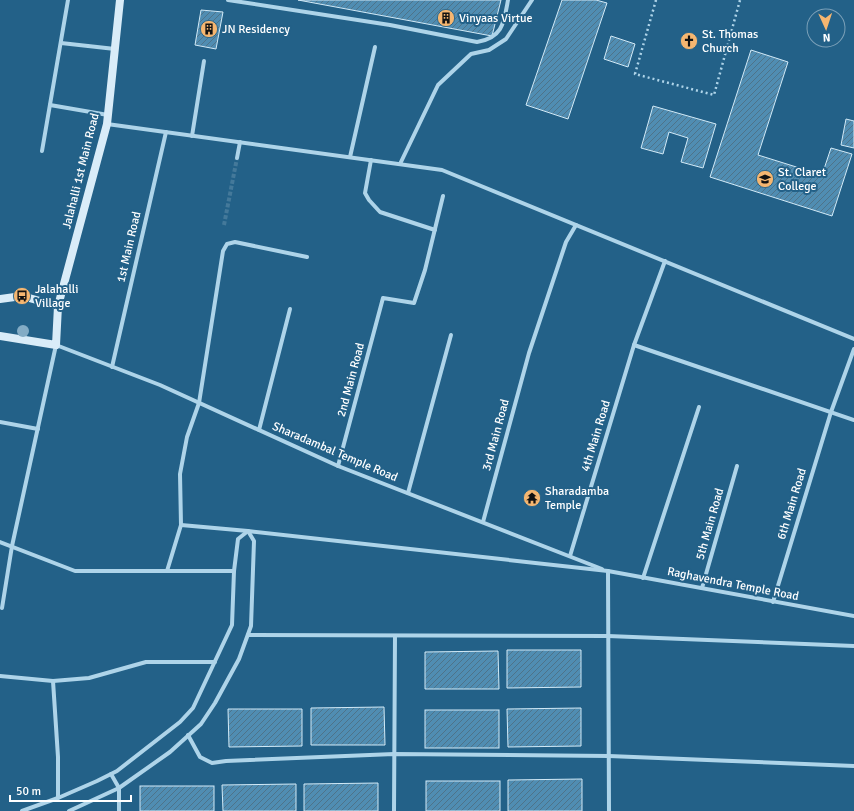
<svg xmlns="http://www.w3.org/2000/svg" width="854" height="811" viewBox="0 0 854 811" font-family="Signika,sans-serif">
<defs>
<pattern id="building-hatch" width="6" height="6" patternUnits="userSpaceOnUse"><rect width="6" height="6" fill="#508db2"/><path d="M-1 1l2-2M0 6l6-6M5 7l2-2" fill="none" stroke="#4e7389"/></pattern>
</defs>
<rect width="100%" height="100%" fill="#236188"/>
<g fill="url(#building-hatch)" stroke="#d2eaf7">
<polygon points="298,0 501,0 492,36"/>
<polygon points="562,0 596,0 607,3 568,119 526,105"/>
<polygon points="201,10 223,12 216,49 195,45"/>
<polygon points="611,36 635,44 628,67 604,59"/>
<polygon points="751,50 788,62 758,155 822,175 831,148 852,154 832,216 710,177"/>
<polygon points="653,106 716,124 703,168 681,162 688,138 669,132 663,154 641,148"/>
<polygon points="846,119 854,121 854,148 841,145"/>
<polygon points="507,650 581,650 581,687 507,688"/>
<polygon points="498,651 499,689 425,689 425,652"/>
<polygon points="384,707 385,745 311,745 311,708"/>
<polygon points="581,708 581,746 508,747 507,709"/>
<polygon points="228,709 302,709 302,746 229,747"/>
<rect x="425" y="710" width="74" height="38"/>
<polygon points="582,779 582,811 508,811 508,780"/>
<rect x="426" y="781" width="74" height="30"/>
<polygon points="378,783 378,811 304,811 304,784"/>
<polygon points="296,784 296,811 223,811 222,785"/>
<rect x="140" y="786" width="74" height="25"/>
</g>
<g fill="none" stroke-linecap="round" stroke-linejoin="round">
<polyline stroke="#44799a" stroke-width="4" stroke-dasharray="4 2" stroke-linecap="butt" points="224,225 237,158"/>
<polyline stroke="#aed4e9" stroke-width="2.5" stroke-dasharray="2 3" stroke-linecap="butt" points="656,0 635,74 714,95 740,0"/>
<g stroke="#aed4e9" stroke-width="4">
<path d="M228,0L390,25L477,42C503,38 504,22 508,0"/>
<polyline points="61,43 115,49"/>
<polyline points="50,105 108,115"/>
<polyline points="107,124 442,170 854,339"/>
<polyline points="192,136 204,61"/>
<polyline points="42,151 68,0"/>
<polyline points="350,157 375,47"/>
<polyline points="237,158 240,142"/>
<polyline points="371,160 365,193 369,200 380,212 435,230"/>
<polyline points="400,164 438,85 471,54 489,50 506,39 532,0"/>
<polyline points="634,345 854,420"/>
<polyline points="112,367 166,132"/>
<polyline points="0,422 38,429"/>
<polyline points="259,430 290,309"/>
<polyline points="338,466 383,298 414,303 425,270 443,196"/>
<polyline points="408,493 451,335"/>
<polyline points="483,522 529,353 566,242 576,225"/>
<polyline points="0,542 75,571 234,571"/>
<polyline points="570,556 634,345 665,261"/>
<polyline points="167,571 181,525 180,474 187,437 199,403 223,251 227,244 235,242 307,257"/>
<polyline points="608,571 609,811"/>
<polyline points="643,578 699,407"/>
<polyline points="702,588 737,466"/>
<polyline points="773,602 831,412 854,349"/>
<polyline points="2,608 12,546 56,345 160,385 338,466 602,569"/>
<polyline points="248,635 608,636 854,646"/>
<polyline points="0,676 53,681 89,678 146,662 215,662"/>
<polyline points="53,681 58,757 58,798"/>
<polyline points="188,735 200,757 212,763 226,761 394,754 609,756 854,766"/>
<polyline points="111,774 119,788 119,811"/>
<polyline points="22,811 58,798 97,781 117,771 180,722 193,708 232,625 234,571 238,539 248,531 608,571 854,616"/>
<polyline points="69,811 119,788 170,752 201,724 215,703 239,659 251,626 254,541 248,531 181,525"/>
<polyline points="394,811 395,636"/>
</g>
<g stroke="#d9ecf8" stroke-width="8">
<polyline points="0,299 22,296 58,306"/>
<polyline points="0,336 56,345 58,306 107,124 120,0"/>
</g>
</g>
<circle fill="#83acc5" cx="23" cy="331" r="6"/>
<defs>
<symbol id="building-disc" viewBox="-11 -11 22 22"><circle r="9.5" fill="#f5b670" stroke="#236188"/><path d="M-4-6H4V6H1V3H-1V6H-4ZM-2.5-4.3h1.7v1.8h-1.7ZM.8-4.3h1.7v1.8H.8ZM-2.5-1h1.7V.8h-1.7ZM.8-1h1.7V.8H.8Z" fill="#111"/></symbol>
<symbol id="church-disc" viewBox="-11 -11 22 22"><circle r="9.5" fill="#f5b670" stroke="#236188"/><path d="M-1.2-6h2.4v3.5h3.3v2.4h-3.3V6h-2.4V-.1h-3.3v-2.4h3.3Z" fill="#111"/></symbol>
<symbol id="university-disc" viewBox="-11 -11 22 22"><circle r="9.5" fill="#f5b670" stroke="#236188"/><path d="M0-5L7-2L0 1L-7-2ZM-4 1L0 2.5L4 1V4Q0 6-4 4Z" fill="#111"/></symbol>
<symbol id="bus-disc" viewBox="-11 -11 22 22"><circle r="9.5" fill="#f5b670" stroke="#236188"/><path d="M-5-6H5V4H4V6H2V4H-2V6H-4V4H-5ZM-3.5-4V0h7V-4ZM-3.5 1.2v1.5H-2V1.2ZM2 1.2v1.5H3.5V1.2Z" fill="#111"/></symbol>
<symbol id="temple-disc" viewBox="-11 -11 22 22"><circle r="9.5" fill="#f5b670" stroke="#236188"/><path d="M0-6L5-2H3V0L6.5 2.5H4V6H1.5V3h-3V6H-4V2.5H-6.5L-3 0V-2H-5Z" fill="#111"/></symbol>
</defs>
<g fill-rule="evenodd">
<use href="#building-disc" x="436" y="8" width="20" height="20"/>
<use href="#building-disc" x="199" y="19" width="20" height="20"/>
<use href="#church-disc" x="679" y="31" width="20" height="20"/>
<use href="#university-disc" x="755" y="169" width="20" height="20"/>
<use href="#bus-disc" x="12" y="286" width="20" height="20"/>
<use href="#temple-disc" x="522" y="488" width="20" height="20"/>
</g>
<g text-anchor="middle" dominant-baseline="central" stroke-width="4" stroke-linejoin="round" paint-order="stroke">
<g font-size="12" fill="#fff" stroke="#236188" text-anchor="start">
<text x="459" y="18">Vinyaas Virtue</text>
<text x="222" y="29">JN Residency</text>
<text x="702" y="34">St. Thomas<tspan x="702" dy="14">Church</tspan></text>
<text x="778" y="172">St. Claret<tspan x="778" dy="14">College</tspan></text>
<text x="35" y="289">Jalahalli<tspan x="35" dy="14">Village</tspan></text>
<text x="545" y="491">Sharadamba<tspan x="545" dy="14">Temple</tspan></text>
</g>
<g font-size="12" fill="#fff" stroke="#236188">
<text transform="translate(81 171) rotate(-76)">Jalahalli 1st Main Road</text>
<text transform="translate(129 247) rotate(-77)">1st Main Road</text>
<text transform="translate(351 380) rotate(-75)">2nd Main Road</text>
<text transform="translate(496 435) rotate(-75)">3rd Main Road</text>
<text transform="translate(596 436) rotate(-73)">4th Main Road</text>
<text transform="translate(335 452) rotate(23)">Sharadambal Temple Road</text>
<text transform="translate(792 504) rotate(-73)">6th Main Road</text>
<text transform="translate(710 524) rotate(-74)">5th Main Road</text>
<text transform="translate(733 584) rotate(11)">Raghavendra Temple Road</text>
</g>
</g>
<g transform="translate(826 28) rotate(177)"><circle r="19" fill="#236188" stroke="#7ba0b8"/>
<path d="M0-3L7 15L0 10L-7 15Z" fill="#f5b670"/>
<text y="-6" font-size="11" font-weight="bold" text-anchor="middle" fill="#ffffff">N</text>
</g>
<path d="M10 795v6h121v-6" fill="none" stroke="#ffffff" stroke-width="2"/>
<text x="16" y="795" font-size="12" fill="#ffffff" stroke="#236188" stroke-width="3" paint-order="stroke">50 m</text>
</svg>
